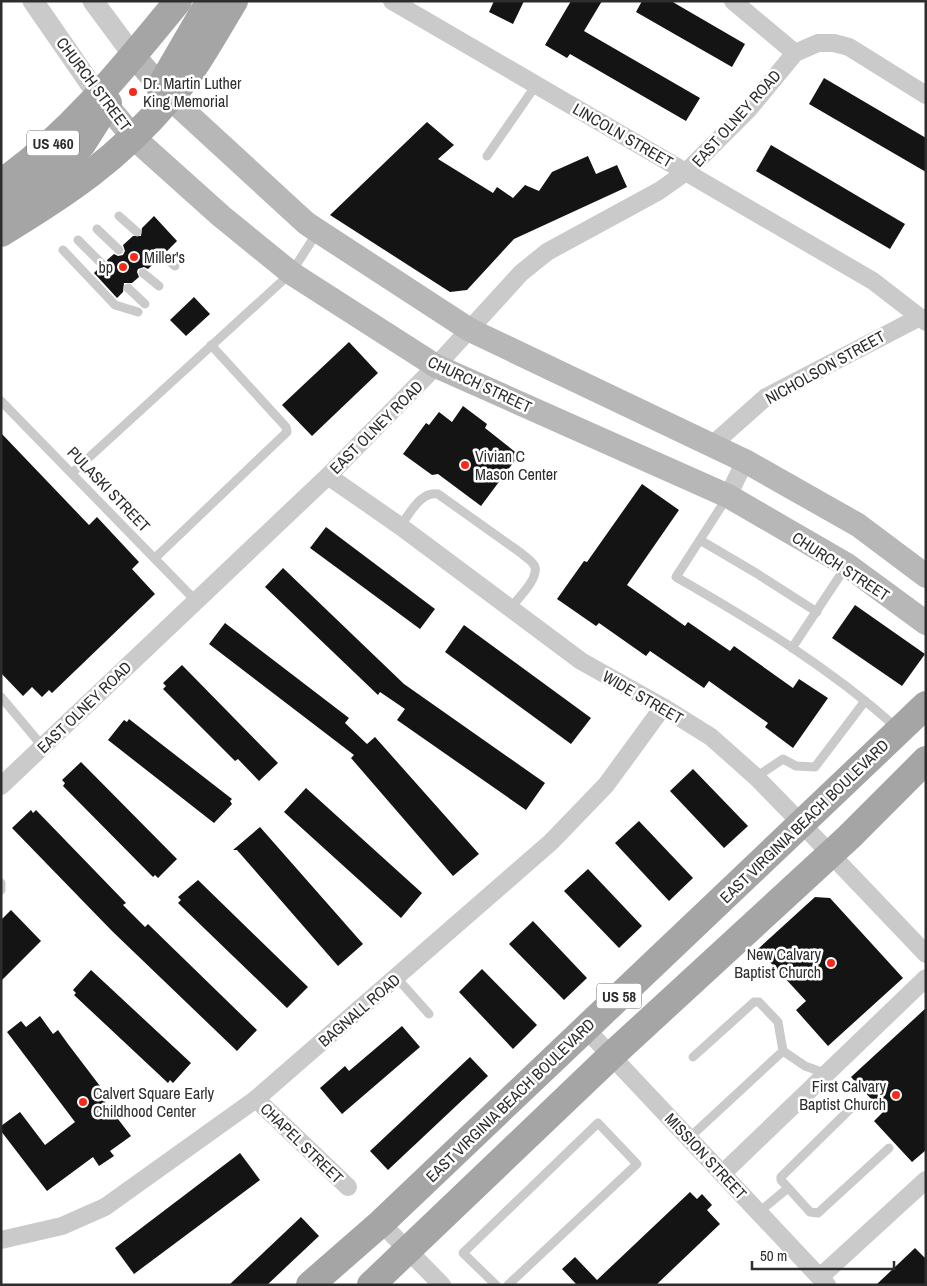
<svg xmlns="http://www.w3.org/2000/svg" width="927" height="1286" viewBox="0 0 927 1286" font-family="'Archivo Narrow',sans-serif">
<rect width="100%" height="100%" fill="#fff"/>
<g fill="#141414">
<polygon points="494,1 524,1 513,24 489,12"/>
<polygon points="571,1 602,1 584,31 700,98 686,121 570,54 567,58 545,45"/>
<polygon points="642,1 671,1 745,44 732,67 636,12"/>
<polygon points="824,78 926,138 926,172 809,104"/>
<polygon points="427,122 454,145 438,159 493,193 497,187 513,198 525,185 539,191 552,172 588,156 596,174 617,165 627,187 514,239 467,290 450,292 330,215"/>
<polygon points="771,145 905,224 890,249 756,171"/>
<polygon points="154,216 177,241 167,251 163,249 158,251 156,254 158,259 148,269 144,267 138,269 137,272 139,277 132,283 124,283 123,292 117,298 94,273 98,269 102,271 107,270 109,266 107,260 114,254 118,256 123,255 125,251 123,245 133,236 141,236 142,228"/>
<polygon points="194,297 210,314 186,336 170,320"/>
<polygon points="349,342 378,373 312,436 282,405"/>
<polygon points="463,406 487,424 485,428 519,455 481,506 438,474 432,475 403,454 426,423 429,425 439,412 452,422"/>
<polygon points="1,433 89,525 97,517 139,562 132,569 155,594 52,693 49,690 42,697 32,687 23,696 1,673"/>
<polygon points="642,484 679,510 627,585 685,626 688,622 730,651 734,646 793,688 799,679 828,698 793,748 765,727 768,723 709,681 704,688 650,651 646,656 599,623 596,626 557,599 584,561 587,562"/>
<polygon points="326,527 435,609 420,629 310,548"/>
<polygon points="283,568 404,684 545,783 526,810 397,720 405,709 380,692 378,695 265,587"/>
<polygon points="855,605 925,654 902,686 832,638"/>
<polygon points="225,623 349,718 345,723 367,744 375,737 479,854 453,876 351,758 354,755 209,644"/>
<polygon points="464,625 591,718 571,744 445,652"/>
<polygon points="182,665 278,763 259,781 238,759 235,761 163,689 166,686 163,683"/>
<polygon points="129,719 232,799 230,801 232,804 214,823 108,740 124,720 127,722"/>
<polygon points="81,762 177,859 158,878 155,875 153,877 63,786 65,783 62,780"/>
<polygon points="693,769 748,826 724,848 670,791"/>
<polygon points="306,788 422,893 401,918 284,812"/>
<polygon points="31,810 33,813 36,810 126,903 123,905 145,927 148,924 257,1030 237,1051 112,931 12,828"/>
<polygon points="639,821 693,878 669,901 615,843"/>
<polygon points="260,827 363,944 338,966 237,850 233,850"/>
<polygon points="588,869 642,926 619,948 564,891"/>
<polygon points="198,880 308,987 287,1008 178,903 181,900 178,897"/>
<polygon points="815,897 830,898 903,978 828,1046 796,1010 806,1001 758,949"/>
<polygon points="11,910 41,941 1,981 1,920"/>
<polygon points="533,921 587,978 564,1000 509,944"/>
<polygon points="482,969 537,1025 513,1049 459,992"/>
<polygon points="91,970 191,1063 173,1083 170,1080 168,1083 74,995 76,993 73,990"/>
<polygon points="926,1008 926,1150 912,1162 874,1121 883,1112 851,1077"/>
<polygon points="40,1016 53,1034 58,1030 68,1044 103,1090 98,1093 131,1136 110,1151 114,1156 99,1166 93,1157 47,1191 1,1131 1,1126 20,1112 45,1145 75,1122 7,1032 21,1021 26,1027"/>
<polygon points="402,1026 420,1047 342,1114 320,1088 345,1066 349,1071"/>
<polygon points="470,1057 488,1076 388,1170 370,1151"/>
<polygon points="240,1153 260,1180 134,1274 115,1248"/>
<polygon points="690,1192 697,1199 702,1194 712,1205 707,1210 720,1224 656,1285 577,1285 562,1269 575,1257 597,1280"/>
<polygon points="301,1217 319,1236 267,1285 229,1285"/>
<polygon points="915,1248 926,1259 926,1285 876,1285"/>
</g>
<g fill="none" stroke-linecap="round" stroke-linejoin="round">
<g stroke="#cacaca" stroke-width="9">
<polyline points="487,156 536,85"/>
<polyline points="119,216 137,232"/>
<polyline points="97,229 119,250"/>
<polyline points="78,240 103,265"/>
<polyline points="63,250 115,305 138,312"/>
<polyline points="162,255 175,266"/>
<polyline points="143,273 159,286"/>
<polyline points="128,288 145,304"/>
<polyline points="1,401 195,600"/>
<polyline points="72,473 291,273 318,231"/>
<path d="M728,496L676,577C753,621 830,668 897,728"/>
<path d="M400,526C410,514 420,491 438,494L521,553C525,557 533,561 535,567C538,580 517,599 510,609"/>
<polyline points="700,540 756,573 817,612"/>
<polyline points="155,558 287,432 286,427 211,345"/>
<polyline points="792,648 847,565"/>
<polyline points="1,697 43,747"/>
<polyline points="756,777 783,759 796,766 815,767 865,701"/>
<polyline points="1,883 1,890"/>
<polyline points="396,977 429,1014"/>
<polyline points="783,1051 805,1066 827,1074"/>
<polyline points="851,1108 781,1177 781,1180 810,1212 818,1213 889,1148"/>
<polyline points="689,1138 783,1051 778,1022 759,1002 754,1002 693,1057"/>
<polyline points="759,1212 788,1188"/>
<polyline points="496,1285 463,1253 598,1123 637,1164 508,1285"/>
</g>
<g stroke="#cacaca" stroke-width="18">
<polyline points="392,1 873,281 926,322"/>
<polyline points="733,1 795,53"/>
<polyline points="712,445 766,397 920,317"/>
<polyline points="328,476 400,526 581,661 663,707 711,737 756,777 801,823 926,954"/>
<polyline points="728,496 745,461"/>
<polyline points="1,786 328,476 436,366 521,273 547,252 659,191 686,172 748,110 795,53 818,43 834,43 849,47 926,95"/>
<polyline points="585,1028 827,1285"/>
<polyline points="256,1099 348,1187"/>
<polyline points="723,1173 926,978"/>
<polyline points="381,1223 442,1285"/>
<polyline points="1,1240 62,1226 105,1207 256,1099 551,842 606,785 663,707"/>
<polyline points="820,1277 926,1180"/>
</g>
<g stroke="#cacaca" stroke-width="21">
<polyline points="33,1 98,95"/>
<polyline points="93,1 133,55"/>
</g>
<g stroke="#b7b7b7" stroke-width="24">
<polyline points="133,55 170,98 306,223 318,231 470,330 745,461 858,525 926,576"/>
<polyline points="98,95 134,138 221,216 291,273 436,366 728,496 847,565 926,623"/>
</g>
<g stroke="#a5a5a5" stroke-width="28">
<polyline points="160,87 210,1"/>
<path d="M1,183C71,134 124,67 178,1"/>
<polyline points="1,215 58,171 82,144 108,103"/>
<path d="M1,233C67,193 118,159 169,99C195,70 214,34 234,1"/>
<polyline points="310,1285 381,1223 926,705"/>
<polyline points="371,1285 612,1055 849,837 926,760"/>
</g>
</g>
<g fill="#f7291b" stroke="#fff" stroke-width="2">
<circle cx="133" cy="92" r="5"/>
<circle cx="134" cy="257" r="5"/>
<circle cx="123" cy="267" r="5"/>
<circle cx="465" cy="465" r="5"/>
<circle cx="831" cy="963" r="5"/>
<circle cx="896" cy="1095" r="5"/>
<circle cx="83" cy="1102" r="5"/>
</g>
<g text-anchor="middle" dominant-baseline="central" stroke-width="5" stroke-linejoin="round" paint-order="stroke">
<g fill="#fff" stroke="#6c6c6c" stroke-width="1">
<rect x="27" y="130.5" width="52" height="25" rx="4"/>
<rect x="596.5" y="983.5" width="45" height="25" rx="4"/>
</g>
<g font-size="15" font-weight="bold" fill="#2d2d2d">
<text x="53" y="143">US 460</text>
<text x="619" y="996">US 58</text>
</g>
<g font-size="16" fill="#2d2d2d" stroke="#fff" text-anchor="start">
<text x="143" y="83">Dr. Martin Luther<tspan x="143" dy="18">King Memorial</tspan></text>
<text x="144" y="257">Miller's</text>
<text x="113" y="267" text-anchor="end">bp</text>
<text x="475" y="456">Vivian C<tspan x="475" dy="18">Mason Center</tspan></text>
<text x="821" y="954" text-anchor="end">New Calvary<tspan x="821" dy="18">Baptist Church</tspan></text>
<text x="886" y="1086" text-anchor="end">First Calvary<tspan x="886" dy="18">Baptist Church</tspan></text>
<text x="93" y="1093">Calvert Square Early<tspan x="93" dy="18">Childhood Center</tspan></text>
</g>
<g font-size="16" fill="#2d2d2d" stroke="#fff">
<text transform="translate(94 84) rotate(53)">CHURCH STREET</text>
<text transform="translate(736 118) rotate(-48)">EAST OLNEY ROAD</text>
<text transform="translate(623 135) rotate(30)">LINCOLN STREET</text>
<text transform="translate(825 367) rotate(-29)">NICHOLSON STREET</text>
<text transform="translate(480 384) rotate(25)">CHURCH STREET</text>
<text transform="translate(376 427) rotate(-45)">EAST OLNEY ROAD</text>
<text transform="translate(109 489) rotate(46)">PULASKI STREET</text>
<text transform="translate(841 566) rotate(33)">CHURCH STREET</text>
<text transform="translate(643 697) rotate(30)">WIDE STREET</text>
<text transform="translate(84 707) rotate(-44)">EAST OLNEY ROAD</text>
<text transform="translate(804 821) rotate(-44)">EAST VIRGINIA BEACH BOULEVARD</text>
<text transform="translate(359 1010) rotate(-41)">BAGNALL ROAD</text>
<text transform="translate(510 1100) rotate(-44)">EAST VIRGINIA BEACH BOULEVARD</text>
<text transform="translate(302 1143) rotate(44)">CHAPEL STREET</text>
<text transform="translate(706 1156) rotate(47)">MISSION STREET</text>
</g>
</g>
<rect width="927" height="1286" fill="none" stroke="#2d2d2d" stroke-width="5"/>
<path d="M752 1261v8h142v-8" fill="none" stroke="#2d2d2d" stroke-width="2.5"/>
<text x="760" y="1261" font-size="15" fill="#2d2d2d" stroke="#ffffff" stroke-width="4" paint-order="stroke">50 m</text>
</svg>
